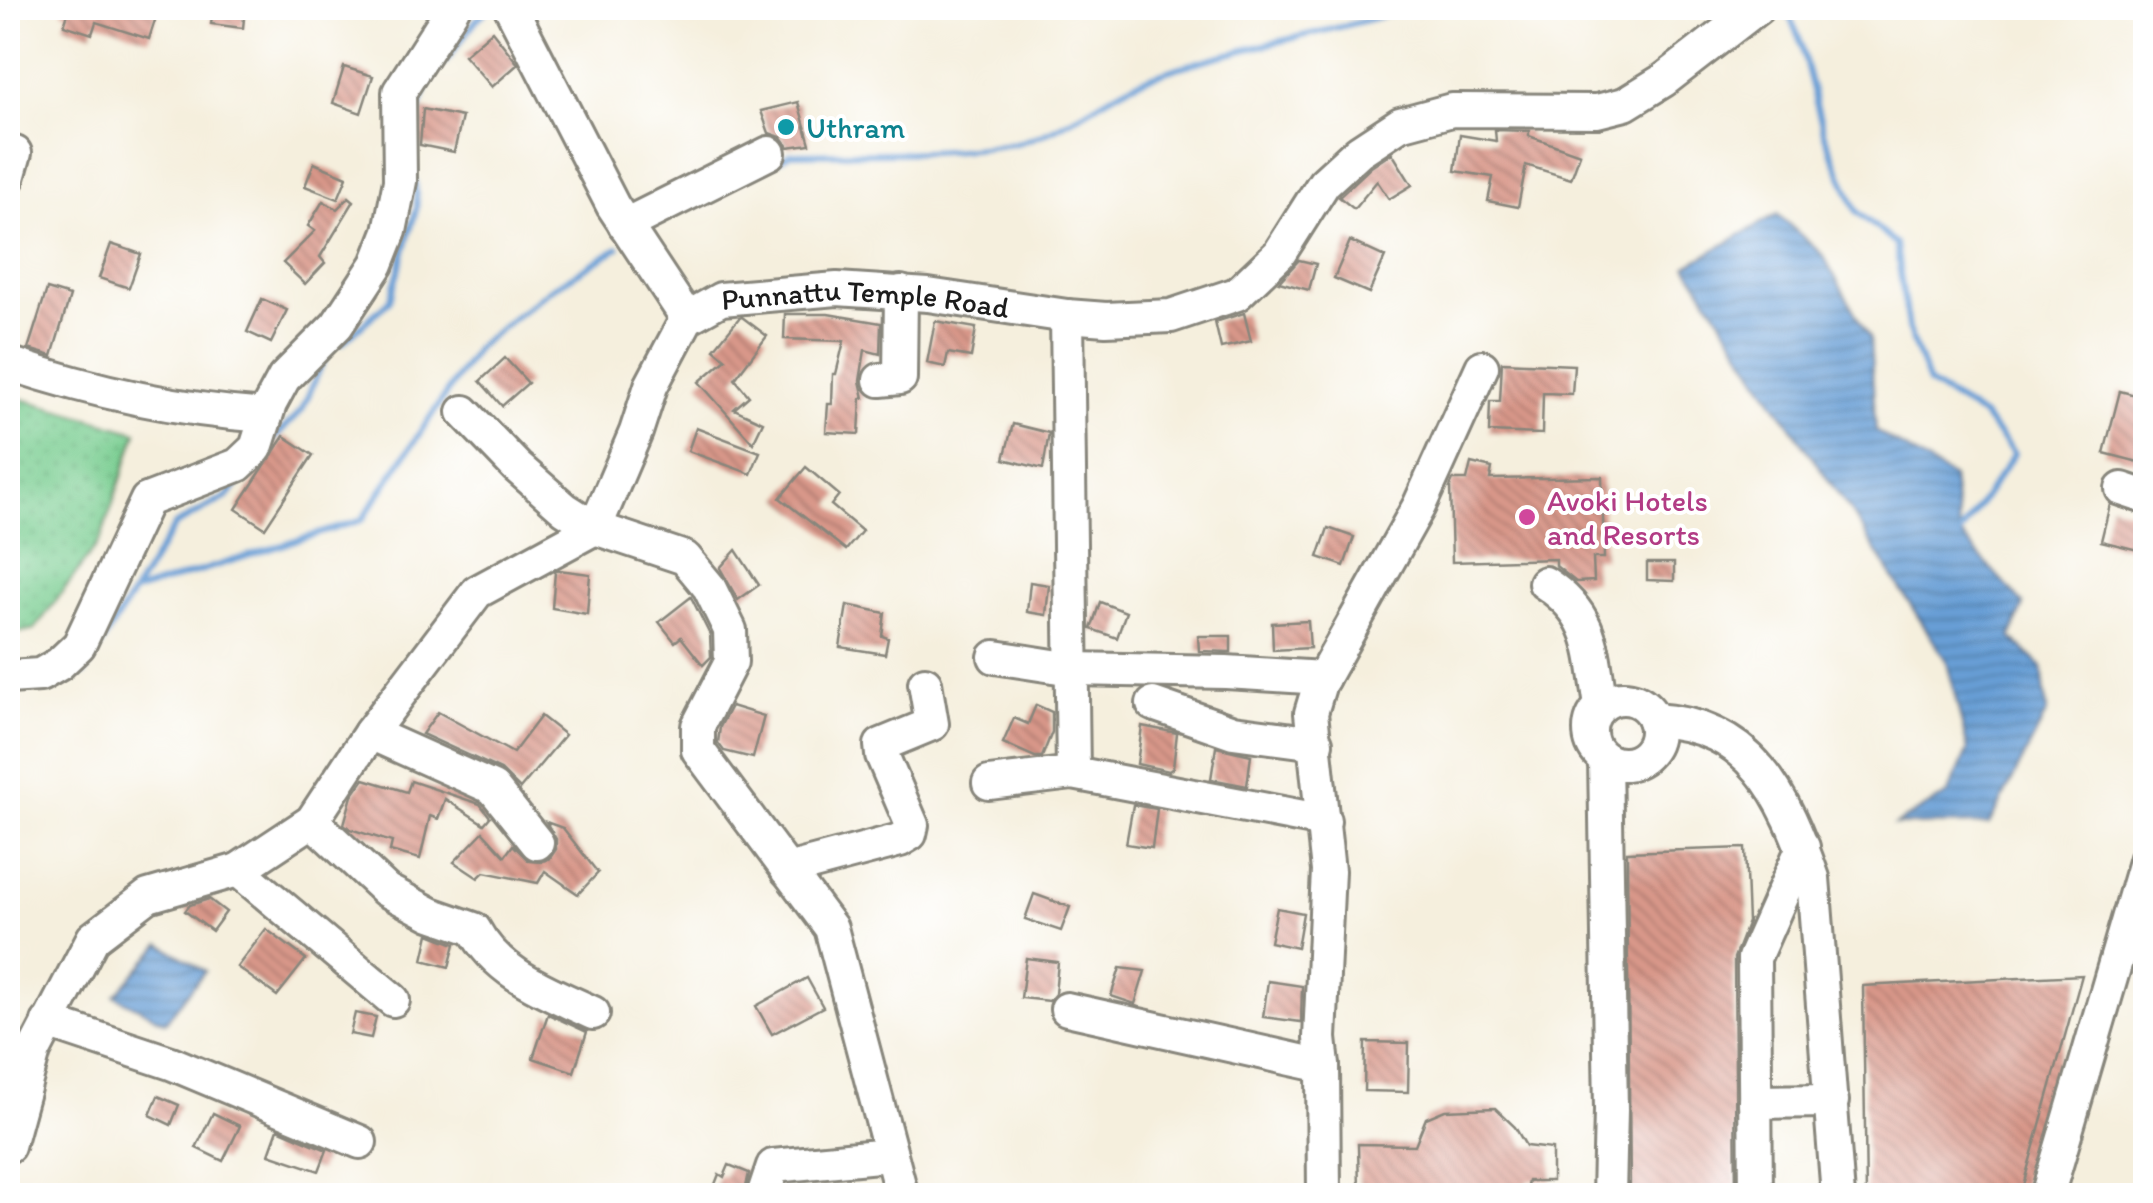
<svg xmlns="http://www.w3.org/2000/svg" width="2153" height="1203" viewBox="0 0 2153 1203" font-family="Itim,sans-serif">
<defs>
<pattern id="grass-dots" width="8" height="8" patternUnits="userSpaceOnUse" patternTransform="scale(2.5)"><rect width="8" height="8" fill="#7ace92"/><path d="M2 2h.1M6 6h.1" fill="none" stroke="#69b07d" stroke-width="1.8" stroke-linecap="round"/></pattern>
<pattern id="water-rules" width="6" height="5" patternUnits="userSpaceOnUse" patternTransform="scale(2.5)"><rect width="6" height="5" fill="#679ed5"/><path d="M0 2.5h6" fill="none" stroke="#5480ac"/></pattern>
<pattern id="building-back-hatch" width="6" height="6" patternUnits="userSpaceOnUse" patternTransform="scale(2.5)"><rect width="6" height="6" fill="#d9988a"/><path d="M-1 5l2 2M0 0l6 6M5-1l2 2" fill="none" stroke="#af7b70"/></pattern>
</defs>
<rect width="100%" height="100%" fill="#fff"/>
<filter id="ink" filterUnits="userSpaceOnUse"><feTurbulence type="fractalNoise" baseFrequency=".01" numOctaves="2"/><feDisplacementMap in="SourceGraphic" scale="20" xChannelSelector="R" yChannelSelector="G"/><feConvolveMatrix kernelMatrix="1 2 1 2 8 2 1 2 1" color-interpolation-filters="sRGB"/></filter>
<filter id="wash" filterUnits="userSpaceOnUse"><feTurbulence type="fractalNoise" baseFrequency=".0048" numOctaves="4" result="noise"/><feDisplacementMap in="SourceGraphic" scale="40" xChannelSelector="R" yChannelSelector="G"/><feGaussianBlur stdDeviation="2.25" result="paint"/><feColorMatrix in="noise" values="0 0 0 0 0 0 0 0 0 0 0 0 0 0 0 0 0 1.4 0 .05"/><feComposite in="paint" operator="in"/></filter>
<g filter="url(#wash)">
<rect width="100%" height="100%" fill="#f5efdd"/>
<polygon fill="url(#grass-dots)" stroke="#4b7557" stroke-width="2.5" points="8,395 137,432 100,541 35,629 8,635"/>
<g fill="url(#water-rules)" stroke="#425d78" stroke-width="2.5">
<polygon points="1777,214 1823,255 1870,340 1876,431 1953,478 1959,533 2024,605 2011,637 2042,667 2047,712 1990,824 1896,825 1948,794 1968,750 1947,662 1855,518 1774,402 1687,266"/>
<polygon points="161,944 205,971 165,1022 115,996"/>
</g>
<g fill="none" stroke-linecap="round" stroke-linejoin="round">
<g stroke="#679ed5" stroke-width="6">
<polyline points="1786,9 1799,37 1824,134 1857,212 1896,244 1908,329 1929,384 1983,416 2014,454 1957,538"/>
<polyline points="414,124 431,73 447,60 476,20 490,8"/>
<path d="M779,160L791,154C864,152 939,156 1011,144C1061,135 1101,95 1147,78C1234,48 1324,34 1411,8"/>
<polyline points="342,343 390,300 417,207 415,181"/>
<polyline points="274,439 302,410 325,357"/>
<polyline points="134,592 362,520 477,347 549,290 618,248"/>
<polyline points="76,672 83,674 175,525 227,497 244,476"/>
</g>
</g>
<g id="blocks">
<g fill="url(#building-back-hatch)">
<polygon points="63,8 159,8 149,39 96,22 92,34 64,25 68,13 62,12"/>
<polygon points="213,8 245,9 243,28 211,24"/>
<polygon points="492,31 518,64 492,87 464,55"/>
<polygon points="344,67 373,76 361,113 333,103"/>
<polygon points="798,102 810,144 788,147 781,137 769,133 761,111"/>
<polygon points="423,109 462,117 454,152 420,145"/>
<polygon points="1495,130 1529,131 1529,136 1580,154 1571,179 1526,165 1518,207 1488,201 1493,177 1455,171 1460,135 1496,141"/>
<polygon points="1392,153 1412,185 1389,199 1377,181 1354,209 1339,197 1371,167"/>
<polygon points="314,163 347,177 338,199 305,186"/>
<polygon points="349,197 354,201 320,257 325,263 305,284 283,263 315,231 308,226 323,201 337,209"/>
<polygon points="1350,241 1385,257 1369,293 1334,278"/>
<polygon points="111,244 141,254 129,288 99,278"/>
<polygon points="1299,260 1316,264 1309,290 1279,282"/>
<polygon points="47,289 70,296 52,356 28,349"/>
<polygon points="262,299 287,310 271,343 247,332"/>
<polygon points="1244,313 1251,341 1221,348 1215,322"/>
<polygon points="785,314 828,314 881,323 880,354 865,350 860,381 864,398 861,398 859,434 826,432 828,404 832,404 833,374 836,374 844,341 784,339"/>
<polygon points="742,317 767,336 735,379 749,396 734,409 763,422 753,443 699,382 726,359 714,349 739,318"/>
<polygon points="935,321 976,328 971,357 948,353 945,367 927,363"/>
<polygon points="505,358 528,383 502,406 480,381"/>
<polygon points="1502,362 1574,365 1572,394 1543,393 1542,434 1489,432 1490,401 1500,401"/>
<polygon points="2120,391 2146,398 2146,464 2104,453"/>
<polygon points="1013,424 1049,433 1043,469 1004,459"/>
<polygon points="696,428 760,452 751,474 688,451"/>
<polygon points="284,436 313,455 265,528 236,509"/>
<polygon points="1471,463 1492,468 1490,479 1602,477 1604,558 1593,558 1594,581 1576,582 1556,566 1556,559 1452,562 1450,487 1453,480 1467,480"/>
<polygon points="806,467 839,495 831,505 862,531 846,550 780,498"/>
<polygon points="2110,504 2146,516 2146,552 2101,541"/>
<polygon points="1328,528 1354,537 1344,566 1318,557"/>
<polygon points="736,550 759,585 738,600 720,568"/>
<polygon points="1647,563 1674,563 1674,581 1647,580"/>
<polygon points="559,570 590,574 587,614 552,608 555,572"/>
<polygon points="1030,582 1049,585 1046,615 1027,612"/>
<polygon points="691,597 710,635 711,657 703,665 681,637 675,642 659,622"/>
<polygon points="1100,602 1126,612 1117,638 1091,629"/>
<polygon points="847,605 885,613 882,636 888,638 885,654 840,647"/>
<polygon points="1308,621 1310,648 1273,650 1272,623"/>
<polygon points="1198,636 1231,636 1231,652 1199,651"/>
<polygon points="1036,705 1052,712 1052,732 1042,757 1035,757 1003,743 1014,718 1028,724"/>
<polygon points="731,706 764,716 753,758 724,751 718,743 720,727"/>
<polygon points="438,712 513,753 541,716 565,735 520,789 501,770 422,734"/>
<polygon points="1142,726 1177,733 1173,768 1169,771 1137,764"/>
<polygon points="1216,747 1251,755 1247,786 1211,779"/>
<polygon points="364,779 407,792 411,781 480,804 490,817 484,824 445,799 438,819 430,816 420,859 390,851 392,842 350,829 344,824 352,796"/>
<polygon points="1133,805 1157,809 1152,848 1126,844"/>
<polygon points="546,822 563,828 598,873 578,894 545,871 538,883 484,872 478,878 454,862 483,832 505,856 513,845 529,861 541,862 550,858 556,849 556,839"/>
<polygon points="1745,848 1748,922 1734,958 1736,1196 1630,1196 1627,852"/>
<polygon points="1034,894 1070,907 1061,931 1025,919"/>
<polygon points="209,899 226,912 212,931 185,911 190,905"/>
<polygon points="1277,908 1303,913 1297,948 1270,942"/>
<polygon points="266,929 306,959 277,996 237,967"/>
<polygon points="429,934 455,944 449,967 423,960"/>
<polygon points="1026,958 1058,962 1055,994 1049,1001 1021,998"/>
<polygon points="1120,968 1145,971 1135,1004 1111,996"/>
<polygon points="2082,975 2020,1196 1866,1196 1863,986"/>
<polygon points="807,978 823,1007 772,1034 756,1006"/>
<polygon points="1268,981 1302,986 1301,1022 1263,1017"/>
<polygon points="355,1013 376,1017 371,1038 350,1034"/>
<polygon points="548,1014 587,1032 574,1072 533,1058"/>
<polygon points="1365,1042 1409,1043 1408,1092 1364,1091"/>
<polygon points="158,1096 179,1105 171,1125 150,1115"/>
<polygon points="1495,1108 1515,1127 1526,1146 1552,1149 1552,1181 1528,1181 1525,1196 1418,1196 1359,1191 1358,1144 1415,1145 1426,1118 1445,1110"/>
<polygon points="213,1113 240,1126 223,1161 196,1148"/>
<polygon points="278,1129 327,1150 319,1171 269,1154"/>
<polygon points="729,1165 749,1173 744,1196 717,1196 712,1192 719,1174 724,1177"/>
</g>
</g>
</g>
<g filter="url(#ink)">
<use href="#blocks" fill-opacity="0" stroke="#88867c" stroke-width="2.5"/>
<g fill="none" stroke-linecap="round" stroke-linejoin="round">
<defs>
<g id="minor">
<polyline points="511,8 613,206 687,318"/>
<polyline points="8,178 15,153"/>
<polyline points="625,225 769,153"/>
<polyline points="1067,316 1073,773"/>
<path d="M8,363C91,391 178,410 266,416"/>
<polyline points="880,380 900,378 901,292"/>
<polyline points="464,412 517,467 565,509 595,528 685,558 709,587 730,630 731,662 698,726 698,750 831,928 902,1196"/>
<polyline points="2122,489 2146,497"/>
<path d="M1545,583C1595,616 1592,651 1601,706"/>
<polyline points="995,657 1072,669 1226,672 1323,678"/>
<polyline points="8,677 40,675 59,664 79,645 147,500 238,465 256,448 270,404 284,378 337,325 377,264 390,231 400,181 399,92 453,8"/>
<circle cx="1623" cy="731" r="33"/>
<polyline points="1153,704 1233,732 1316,743"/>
<path d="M1654,720C1752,725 1784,794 1813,878L1838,1196"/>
<polyline points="370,733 493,788 537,843"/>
<polyline points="1605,759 1611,1110 1609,1196"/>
<polyline points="989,783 1073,773 1324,821"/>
<path d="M312,821L386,890L431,914L474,929C498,975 549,992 593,1013"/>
<polyline points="238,870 393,1000"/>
<polyline points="787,870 900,840 910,834 912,825 882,755 881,745 932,724 925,683"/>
<polyline points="1067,1009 1323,1066"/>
<polyline points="48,1022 171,1063 360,1142"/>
<polyline points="1755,1102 1832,1101"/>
<path id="s1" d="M8,1146L34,1051L93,938L148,896L238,870L312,821L370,733L477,592L595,528L636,432L651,386L687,318L721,299L837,289L928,295L1067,316L1106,319L1171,316L1237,294L1279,254L1324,183L1359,151L1400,124L1452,110L1597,111L1625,104L1664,80L1757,8"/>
<polyline points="763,1196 773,1166 889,1155"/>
<polyline points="1324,1196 1323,1066 1320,1038 1328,871 1311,713 1320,683 1419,506 1482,367"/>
<polyline points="1756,1196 1754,958 1803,847"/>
<polyline points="2047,1196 2146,858"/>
</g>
</defs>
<use href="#minor" stroke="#88867c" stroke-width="38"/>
<use href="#minor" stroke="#fff" stroke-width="32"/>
</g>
</g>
<circle fill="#0f9aa8" stroke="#fff" stroke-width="4" cx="786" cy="127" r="10"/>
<circle fill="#d1479c" stroke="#fff" stroke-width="4" cx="1527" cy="517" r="10"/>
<g text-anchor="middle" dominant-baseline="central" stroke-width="8" stroke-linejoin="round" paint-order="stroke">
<g font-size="30" fill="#0d838f" stroke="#fff" text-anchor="start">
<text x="806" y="127">Uthram</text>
</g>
<g font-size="30" fill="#1c1c1c" stroke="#fff">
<text stroke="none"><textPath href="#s1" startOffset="1308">Punnattu Temple Road</textPath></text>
</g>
<g font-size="30" fill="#b23c85" stroke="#fff" text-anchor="start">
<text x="1547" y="500">Avoki Hotels<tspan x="1547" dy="34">and Resorts</tspan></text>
</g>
</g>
<rect width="2153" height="1203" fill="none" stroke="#fff" stroke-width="40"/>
</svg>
